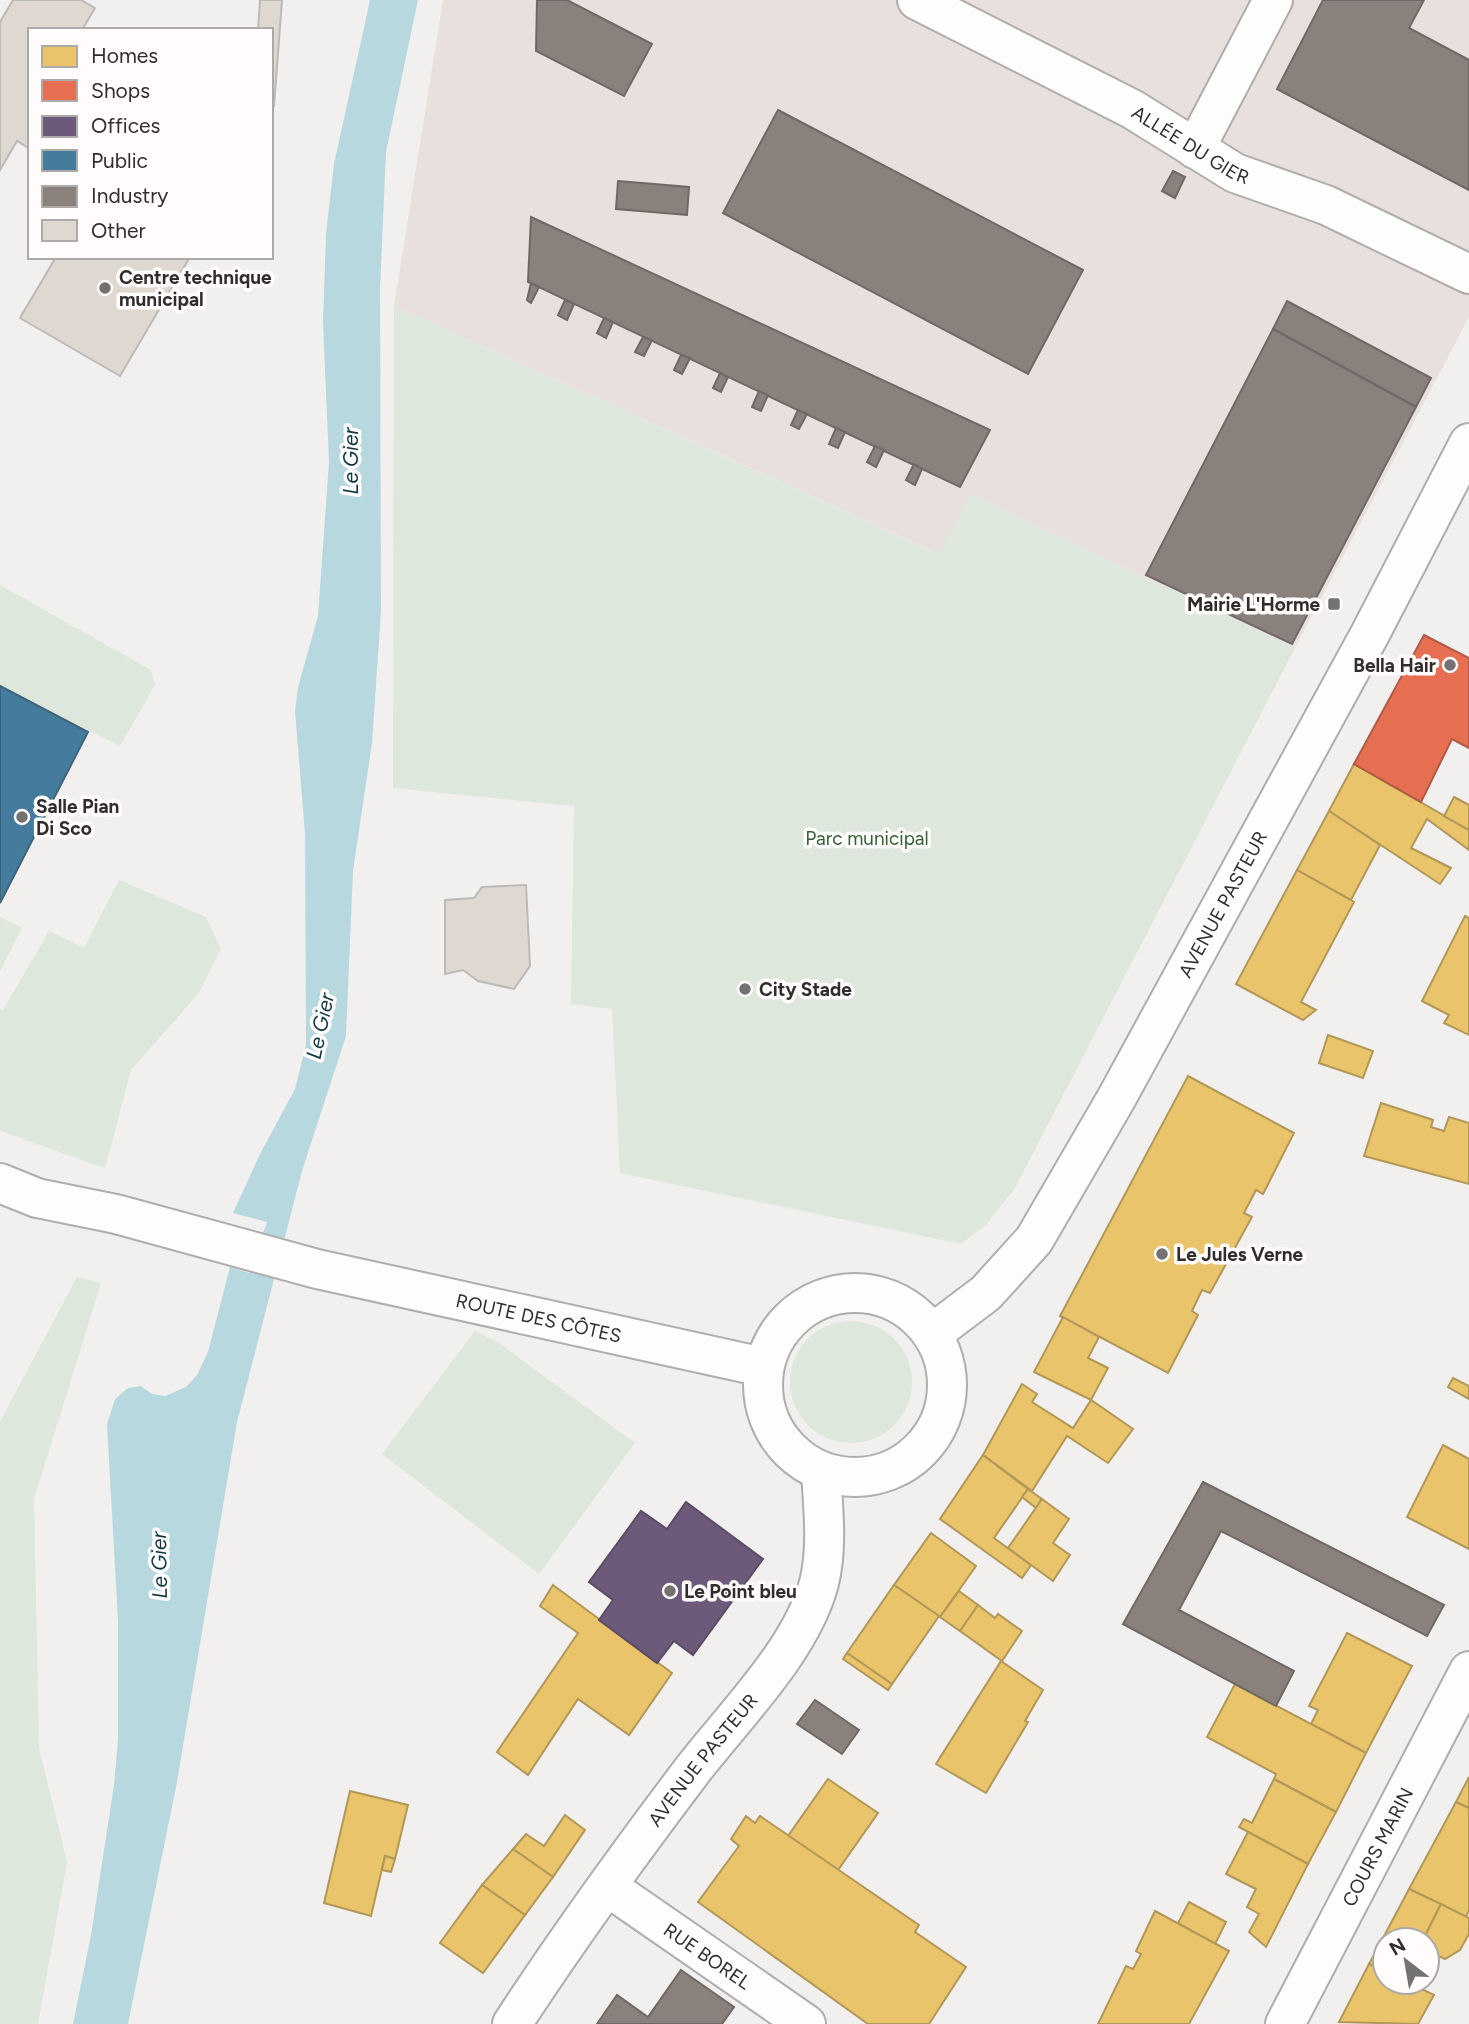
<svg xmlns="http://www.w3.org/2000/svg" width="1469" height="2024" viewBox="0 0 1469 2024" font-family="Figtree,sans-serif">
<rect width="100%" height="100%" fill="#f2f0ee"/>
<polygon fill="#e7e0dd" points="443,0 1469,0 1469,317 1295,648 971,495 939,554 394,306"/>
<g fill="#dde7db">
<polygon points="394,306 938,554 971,495 1295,648 1015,1188 986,1225 961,1244 620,1173 612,1009 571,1004 574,806 393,788"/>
<polygon points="0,585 151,670 155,685 120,746 0,686"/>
<polygon points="119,880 206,917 221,949 198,994 131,1070 105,1168 0,1131 0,1009 3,1010 49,931 84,948"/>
<polygon points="0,917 22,928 0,971"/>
<polygon points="77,1277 101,1283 34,1499 39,1748 67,1862 38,2024 0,2024 0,1422"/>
<circle cx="851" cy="1382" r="61"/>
<polygon points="475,1331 496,1341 635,1443 539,1574 382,1454"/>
</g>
<polygon fill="#b8d8df" points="370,0 418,0 386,152 380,290 381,612 372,743 353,871 346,1036 302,1171 237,1422 177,1782 129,2019 128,2024 73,2024 91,1935 114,1785 118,1740 118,1621 107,1424 115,1399 128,1388 141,1386 152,1394 165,1396 186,1387 197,1375 208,1352 230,1267 249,1273 267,1222 233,1213 260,1154 295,1089 306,1045 305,834 295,711 298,687 318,616 329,462 323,322 326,234 334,164"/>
<g fill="#e9c46a" stroke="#b19758" stroke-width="2">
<polygon points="1354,764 1469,830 1469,850 1427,819 1411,848 1451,868 1440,884 1329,811"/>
<polygon points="1454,797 1469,805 1469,830 1444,816"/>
<polygon points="1329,811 1380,845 1351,900 1297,870"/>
<polygon points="1297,870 1354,902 1301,1002 1316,1010 1303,1020 1236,984"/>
<polygon points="1465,916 1469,918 1469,1035 1444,1023 1449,1015 1422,1001"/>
<polygon points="1328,1035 1373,1051 1363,1078 1319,1063"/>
<polygon points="1188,1076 1294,1133 1263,1194 1256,1190 1244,1213 1252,1217 1210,1293 1202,1290 1192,1311 1198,1315 1168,1373 1060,1316"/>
<polygon points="1381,1103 1433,1120 1431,1127 1444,1131 1449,1117 1469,1123 1469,1184 1364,1156"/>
<polygon points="1063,1317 1099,1337 1088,1358 1108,1368 1091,1400 1034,1372"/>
<polygon points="1453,1378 1469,1386 1469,1399 1448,1387"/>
<polygon points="1022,1384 1037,1394 1032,1402 1073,1428 1091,1400 1133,1429 1108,1463 1067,1436 1032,1491 983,1455"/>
<polygon points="1443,1445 1469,1459 1469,1549 1407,1517"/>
<polygon points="983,1455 1028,1489 994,1538 1031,1565 1022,1578 940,1519"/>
<polygon points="1028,1489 1042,1499 1036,1508 1022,1497"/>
<polygon points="1042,1499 1069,1519 1053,1543 1070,1555 1053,1581 1008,1548"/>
<polygon points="931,1533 976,1566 940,1617 894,1585"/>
<polygon points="553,1585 672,1673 629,1735 578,1699 528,1775 497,1752 578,1633 540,1606"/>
<polygon points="894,1585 939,1616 892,1684 847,1653"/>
<polygon points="959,1591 978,1605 960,1631 940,1617"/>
<polygon points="978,1605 995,1618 998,1614 1022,1631 1002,1661 960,1631"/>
<polygon points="1347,1633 1412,1666 1366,1753 1311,1724 1318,1710 1309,1706"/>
<polygon points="847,1653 892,1684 888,1690 843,1659"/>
<polygon points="1001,1661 1043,1690 1025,1721 1028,1722 986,1793 936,1764"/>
<polygon points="1235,1684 1366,1753 1336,1812 1274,1779 1276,1774 1207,1737"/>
<polygon points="1469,1777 1469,1808 1456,1802"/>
<polygon points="828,1779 878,1813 838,1870 788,1836"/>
<polygon points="1274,1779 1336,1812 1308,1864 1239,1827 1244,1819 1252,1823"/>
<polygon points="350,1791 408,1805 395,1859 385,1856 371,1916 324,1903"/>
<polygon points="1456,1802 1469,1808 1469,1910 1466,1917 1409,1889"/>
<polygon points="565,1815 585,1830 553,1877 513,1849 526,1834 544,1846"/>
<polygon points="746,1816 755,1823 760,1816 919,1925 915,1932 966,1967 929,2024 868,2024 698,1902 739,1846 731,1839"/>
<polygon points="1248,1832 1308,1864 1266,1947 1249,1932 1259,1914 1247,1907 1256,1889 1226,1874"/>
<polygon points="513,1849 553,1877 525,1915 482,1885"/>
<polygon points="385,1856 395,1859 391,1872 382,1870"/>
<polygon points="482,1885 525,1915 483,1973 440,1943"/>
<polygon points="1409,1889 1441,1904 1423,1940 1385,1942 1382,1940"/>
<polygon points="1189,1902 1226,1922 1215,1944 1178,1923"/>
<polygon points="1441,1904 1469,1918 1469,1934 1460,1950 1445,1959 1435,1954 1429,1965 1427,1940 1423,1940"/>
<polygon points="1155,1911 1229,1951 1189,2024 1098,2024 1126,1966 1133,1969 1141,1954 1136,1951"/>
<polygon points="1382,1940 1385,1942 1385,1971 1369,1964"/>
<polygon points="1369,1964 1385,1971 1385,1982 1407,1982 1434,1995 1418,2024 1339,2022"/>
</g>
<polygon fill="#e76f51" stroke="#b05b46" stroke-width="2" points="1424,635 1469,658 1469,748 1452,739 1421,802 1354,764"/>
<polygon fill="#6d597a" stroke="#5a4c63" stroke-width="2" points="686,1502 763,1559 693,1655 674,1641 657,1663 599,1620 613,1600 589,1582 641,1511 667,1529"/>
<polygon fill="#457b9d" stroke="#3e647b" stroke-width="2" points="0,686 88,732 0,903"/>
<g fill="#8a817c" stroke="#6f6864" stroke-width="2">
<polygon points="537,0 567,0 652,44 624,96 536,51"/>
<polygon points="1323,0 1424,0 1409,28 1469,60 1469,190 1277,89"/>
<polygon points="778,110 1083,270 1028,374 723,213"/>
<polygon points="1173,171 1185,177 1175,198 1162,191"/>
<polygon points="618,181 689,187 687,215 616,209"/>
<polygon points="531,217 990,430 960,487 528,282"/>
<polygon points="531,283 539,287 531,303 527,300"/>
<polygon points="565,300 574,304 567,320 558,315"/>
<polygon points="1287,301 1431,378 1416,407 1273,329"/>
<polygon points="604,318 613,322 606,338 597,333"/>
<polygon points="1273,329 1416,407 1292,644 1146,575"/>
<polygon points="643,337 652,340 644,356 635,352"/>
<polygon points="681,355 690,358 682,374 674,370"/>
<polygon points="720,373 728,377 721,392 713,388"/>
<polygon points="759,391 768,395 761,411 752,407"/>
<polygon points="798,410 807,414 799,429 791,425"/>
<polygon points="836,428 845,432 838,448 829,444"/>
<polygon points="875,446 884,450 876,467 867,462"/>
<polygon points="914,464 922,469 915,485 906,480"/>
<polygon points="1203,1482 1444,1605 1427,1636 1221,1531 1179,1610 1294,1671 1276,1706 1123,1624"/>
<polygon points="815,1700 859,1730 842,1754 797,1724"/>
<polygon points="681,1970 734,2007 722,2024 597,2024 617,1995 648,2017"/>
</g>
<g fill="#ded8d1" stroke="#bbbab9" stroke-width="2">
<polygon points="13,0 81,0 95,8 82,30 30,30 30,149 17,141 0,170 0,22"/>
<polygon points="260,0 282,0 274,106 271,106 271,30 258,30"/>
<polygon points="56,257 190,257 120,376 20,318"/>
<polygon points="526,885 530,966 514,989 478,981 463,970 445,974 445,900 474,898 482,887"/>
</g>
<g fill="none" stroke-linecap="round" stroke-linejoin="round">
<defs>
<g id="street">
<path id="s1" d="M917,0L1132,109L1235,173L1326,205L1469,274"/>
<polyline points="1195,149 1273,0"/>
<path id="s2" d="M0,1183L37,1198L116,1214L317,1269L763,1367"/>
<path id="s3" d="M608,1887L806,2024"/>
<path id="s4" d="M1285,2024L1469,1671"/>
</g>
<g id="secondary">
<circle cx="855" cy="1385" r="92"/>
<path id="s5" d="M933,1333L986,1293L1034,1240L1116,1099L1370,634L1469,443"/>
<path id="s6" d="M512,2024C568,1938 629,1854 691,1772C733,1717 801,1651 819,1583C828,1547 823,1508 821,1472"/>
</g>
</defs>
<use href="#street" stroke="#afadad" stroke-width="42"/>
<use href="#secondary" stroke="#afadad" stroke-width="42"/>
<use href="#street" stroke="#fdfdfc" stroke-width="38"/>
<use href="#secondary" stroke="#fdfdfc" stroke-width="38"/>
</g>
<g fill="#737171" stroke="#fffcfb" stroke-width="2.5">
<circle cx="105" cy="288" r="7"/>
<rect x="1327" y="597" width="14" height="14" rx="3.5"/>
<circle cx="1450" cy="665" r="7"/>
<circle cx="22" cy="817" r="7"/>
<circle cx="745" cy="989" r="7"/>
<circle cx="1162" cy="1254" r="7"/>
<circle cx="670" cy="1591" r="7"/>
</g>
<g text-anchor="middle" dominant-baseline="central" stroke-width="7" stroke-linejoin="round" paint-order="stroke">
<g font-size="19" fill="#2f2d2d" stroke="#fffcfb">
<text stroke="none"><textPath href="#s1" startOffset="310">ALLÉE DU GIER</textPath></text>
<text stroke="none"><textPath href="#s5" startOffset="523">AVENUE PASTEUR</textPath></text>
<text stroke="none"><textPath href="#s2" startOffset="556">ROUTE DES CÔTES</textPath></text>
<text stroke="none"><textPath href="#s6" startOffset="326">AVENUE PASTEUR</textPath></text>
<text stroke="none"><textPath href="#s4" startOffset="200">COURS MARIN</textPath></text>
<text stroke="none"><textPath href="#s3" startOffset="121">RUE BOREL</textPath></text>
</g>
<g font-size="19" font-weight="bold" fill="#2f2d2d" stroke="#fffcfb" text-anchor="start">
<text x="119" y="277">Centre technique<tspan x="119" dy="22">municipal</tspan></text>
<text x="1320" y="604" text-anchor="end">Mairie L'Horme</text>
<text x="1436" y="665" text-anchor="end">Bella Hair</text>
<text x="36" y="806">Salle Pian<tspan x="36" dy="22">Di Sco</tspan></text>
<text x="759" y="989">City Stade</text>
<text x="1176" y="1254">Le Jules Verne</text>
<text x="684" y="1591">Le Point bleu</text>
</g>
<g font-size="19" fill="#346038" stroke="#fffcfb">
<text x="867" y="838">Parc municipal</text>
</g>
<g font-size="21" font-style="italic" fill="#0d3942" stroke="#fffcfb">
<text transform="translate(350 461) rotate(-90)">Le Gier</text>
<text transform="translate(320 1026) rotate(-78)">Le Gier</text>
<text transform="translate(159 1565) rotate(-91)">Le Gier</text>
</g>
</g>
<rect x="28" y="28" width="245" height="231" fill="#fffcfb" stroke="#aca9a9" stroke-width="2"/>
<rect x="42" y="46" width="35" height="21" fill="#e9c46a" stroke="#aca9a9" stroke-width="2"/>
<text x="91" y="63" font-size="21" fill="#2f2d2d">Homes</text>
<rect x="42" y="80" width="35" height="21" fill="#e76f51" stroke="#aca9a9" stroke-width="2"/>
<text x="91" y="98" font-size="21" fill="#2f2d2d">Shops</text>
<rect x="42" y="116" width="35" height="21" fill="#6d597a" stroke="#aca9a9" stroke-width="2"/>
<text x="91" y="133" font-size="21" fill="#2f2d2d">Offices</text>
<rect x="42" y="150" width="35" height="21" fill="#457b9d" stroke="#aca9a9" stroke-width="2"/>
<text x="91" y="168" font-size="21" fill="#2f2d2d">Public</text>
<rect x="42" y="186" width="35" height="21" fill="#8a817c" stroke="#aca9a9" stroke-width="2"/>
<text x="91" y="203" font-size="21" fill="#2f2d2d">Industry</text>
<rect x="42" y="220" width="35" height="21" fill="#ded8d1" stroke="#aca9a9" stroke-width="2"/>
<text x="91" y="238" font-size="21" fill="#2f2d2d">Other</text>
<g transform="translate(1406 1961) rotate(329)"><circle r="33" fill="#fffcfb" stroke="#aca9a9" stroke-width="2"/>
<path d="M0-5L12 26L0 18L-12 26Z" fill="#737171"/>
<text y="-10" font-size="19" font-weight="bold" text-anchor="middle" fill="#2f2d2d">N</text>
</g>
</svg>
